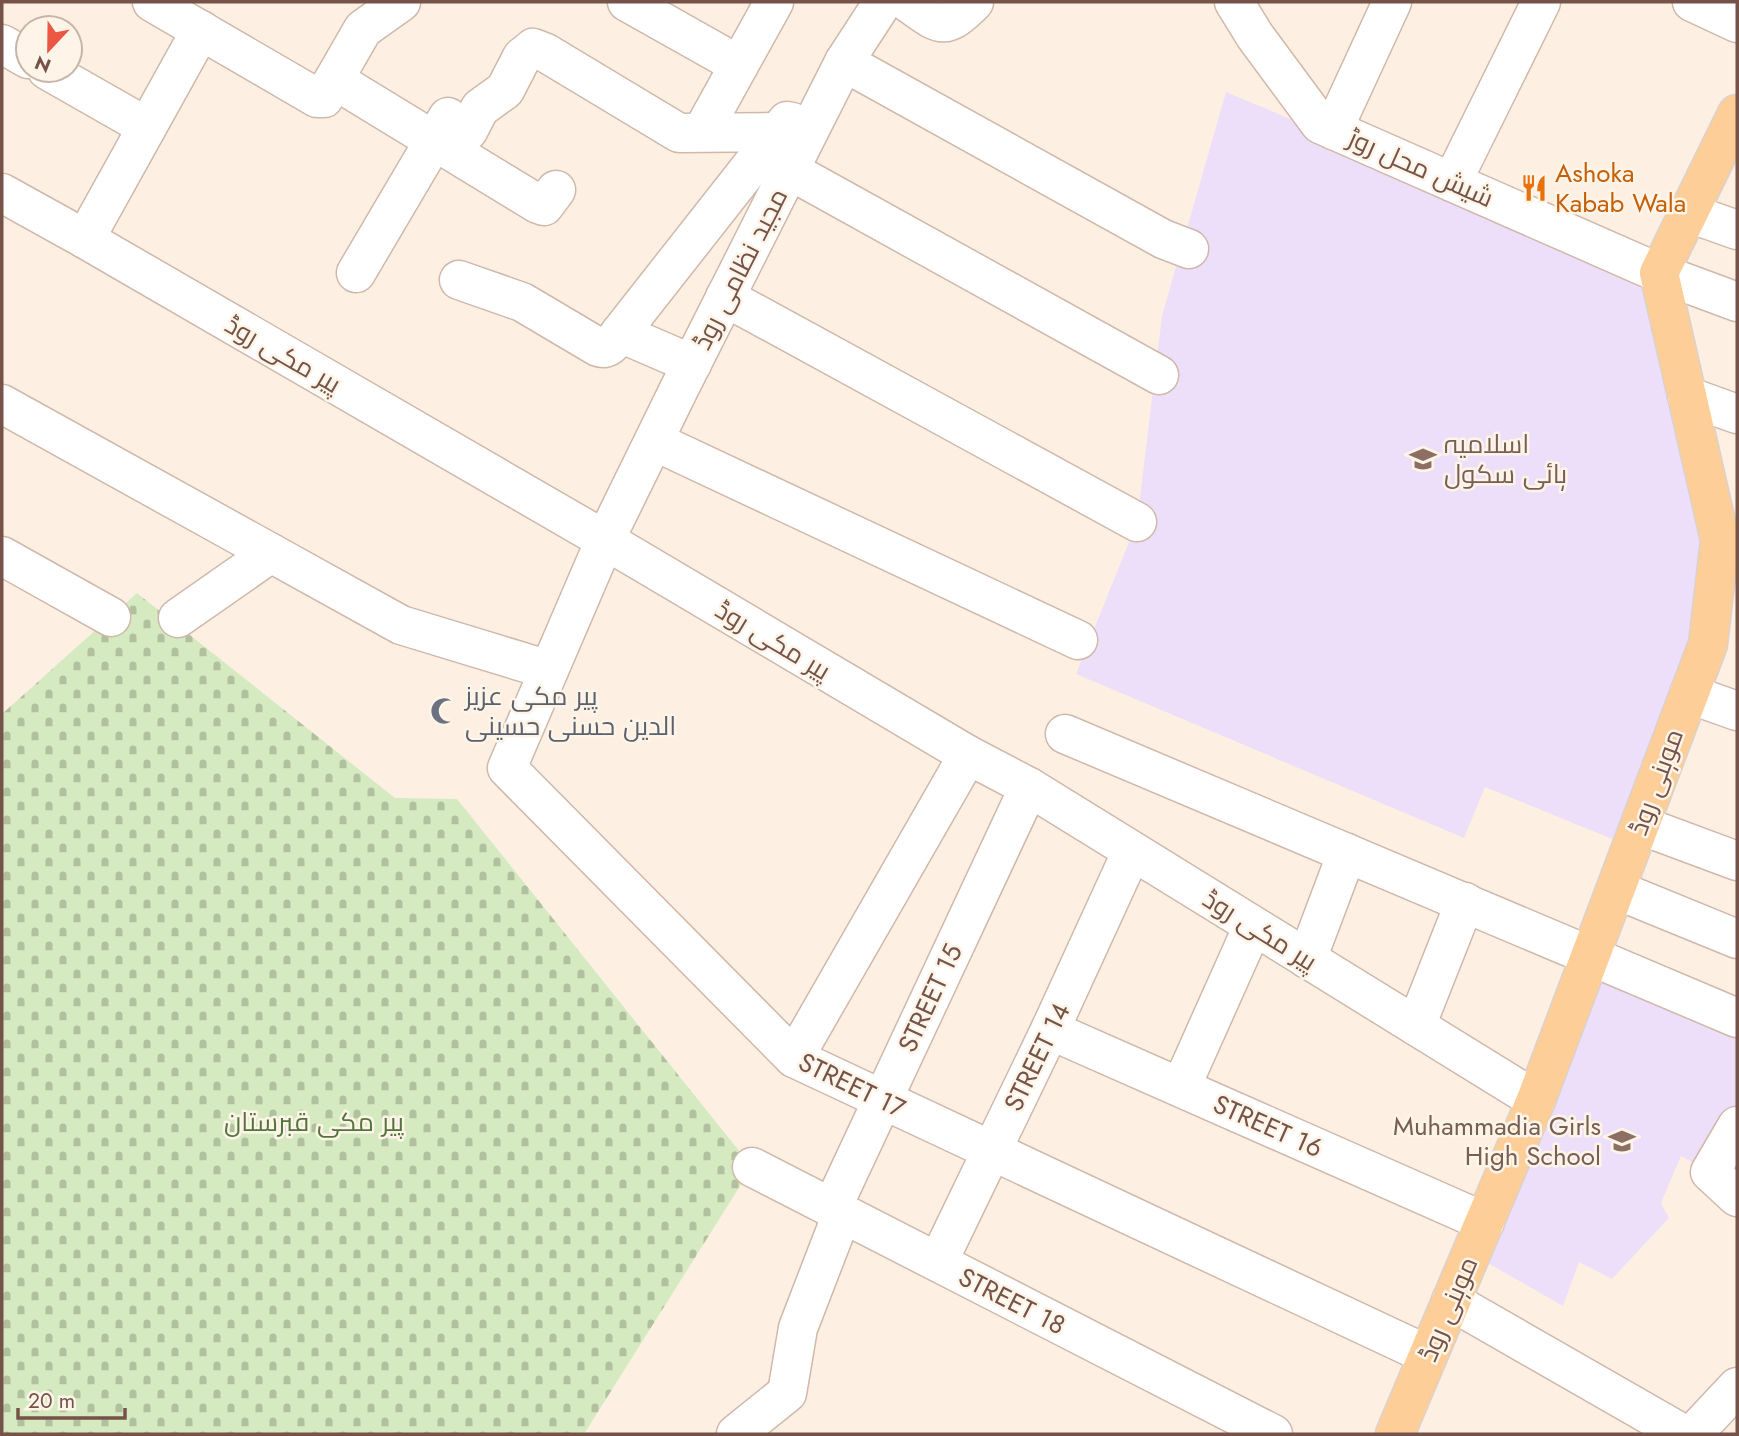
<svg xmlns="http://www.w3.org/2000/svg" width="1739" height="1436" viewBox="0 0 1739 1436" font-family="Jost,Cairo,sans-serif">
<defs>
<pattern id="cemetery-stones" width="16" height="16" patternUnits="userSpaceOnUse" patternTransform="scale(1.75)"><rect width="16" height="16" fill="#d5eac0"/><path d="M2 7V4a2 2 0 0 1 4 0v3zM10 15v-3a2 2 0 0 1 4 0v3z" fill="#b1c09e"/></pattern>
</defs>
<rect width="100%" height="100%" fill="#fdf0e2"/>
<g fill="#eddff9">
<polygon points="1226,92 1659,273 1717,530 1708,644 1632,847 1485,787 1464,838 1076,674 1137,522 1162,316"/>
<polygon points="1591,954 1737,1018 1737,1126 1710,1172 1681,1156 1661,1203 1669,1218 1612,1279 1579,1262 1563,1306 1472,1254"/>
</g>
<polygon fill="url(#cemetery-stones)" points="137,593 395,798 457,799 752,1167 584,1434 2,1434 2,714"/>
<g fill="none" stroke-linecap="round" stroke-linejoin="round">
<defs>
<g id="minor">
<polyline points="152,2 317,98 324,98 333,81 343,85 538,204 544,206 556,190"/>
<polyline points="627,2 739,65"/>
<polyline points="883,2 844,62 679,389 605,540 507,768 794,1058 1428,1355"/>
<path d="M907,2C940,25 943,33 974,2"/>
<polyline points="1234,2 1255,36 1320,124 1659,273 1737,302"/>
<polyline points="1692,2 1737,23"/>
<polyline points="2,44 28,59"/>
<polyline points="844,62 1163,239 1189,249"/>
<polyline points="47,70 147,127"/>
<polyline points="333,81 363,29 401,2"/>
<polyline points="1333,130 1392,2"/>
<polyline points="702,132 774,2"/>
<polyline points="789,170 1159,375"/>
<polyline points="1452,182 1541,2"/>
<polyline points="2,193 85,239 605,540 968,755 1029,787 1536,1100"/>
<polyline points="1689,213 1737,230"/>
<polyline points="85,239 201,30"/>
<polyline points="356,273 448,117 468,131 480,108 505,90 522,57 533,48 546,53 679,133 778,132"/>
<path d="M459,280L522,302L598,347C609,351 614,341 620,333L692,364"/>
<polyline points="725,297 1137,522"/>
<polyline points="620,333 778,132 787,121 792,122"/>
<polyline points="1687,396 1737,414"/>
<polyline points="2,404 401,625 549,670"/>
<polyline points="654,441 1078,640"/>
<polyline points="2,556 111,617"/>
<polyline points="178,618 271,553"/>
<polyline points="1689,694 1737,711"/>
<polyline points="1065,734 1737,1018"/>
<polyline points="1640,825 1737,861"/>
<polyline points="1617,890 1737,939"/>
<polyline points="1307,959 1347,853"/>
<polyline points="1416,1026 1465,902"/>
<polyline points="1050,1030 1485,1222"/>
<polyline points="794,1058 968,755"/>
<polyline points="1181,1087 1253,926"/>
<polyline points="1737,1126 1710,1172 1737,1197"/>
<polyline points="752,1167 1273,1434"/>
<polyline points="832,1208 1029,787"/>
<polyline points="938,1262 1050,1030 1132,851"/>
<polyline points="1451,1301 1683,1434"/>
<polyline points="736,1434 787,1393 798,1328 842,1214"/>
<polyline points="1693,1434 1737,1387"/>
</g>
<polyline id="major" points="1395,1434 1536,1100 1708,644 1720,540 1659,273 1737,114"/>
</defs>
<use href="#minor" stroke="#d0b8ab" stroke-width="41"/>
<use href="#major" stroke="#dbd2cf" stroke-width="41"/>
<use href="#minor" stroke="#fff" stroke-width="38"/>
<use href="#major" stroke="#fdce98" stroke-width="38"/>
</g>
<defs>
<symbol id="restaurant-bare" viewBox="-9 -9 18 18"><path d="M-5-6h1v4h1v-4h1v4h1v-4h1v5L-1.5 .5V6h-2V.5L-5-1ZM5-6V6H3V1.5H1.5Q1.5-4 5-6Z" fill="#e8710a" stroke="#fff4e8" stroke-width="2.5" paint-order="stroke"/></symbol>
<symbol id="school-bare" viewBox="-9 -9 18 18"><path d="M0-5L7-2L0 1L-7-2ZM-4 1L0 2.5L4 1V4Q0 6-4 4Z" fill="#8d6e63" stroke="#fff4e8" stroke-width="2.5" paint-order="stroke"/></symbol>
<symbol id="mosque-bare" viewBox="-9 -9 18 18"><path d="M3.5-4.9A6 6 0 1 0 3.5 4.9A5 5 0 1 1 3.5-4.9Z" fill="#6b7280" stroke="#fff4e8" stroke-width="2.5" paint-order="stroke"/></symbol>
</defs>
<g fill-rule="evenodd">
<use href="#restaurant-bare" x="1515" y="169" width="38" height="38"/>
<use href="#school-bare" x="1404" y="440" width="38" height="38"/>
<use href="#mosque-bare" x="425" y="692" width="38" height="38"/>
<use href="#school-bare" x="1603" y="1122" width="38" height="38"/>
</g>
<g text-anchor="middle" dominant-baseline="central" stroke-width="5" stroke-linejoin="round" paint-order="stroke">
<g font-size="26" fill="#755348" stroke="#fff4e8">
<text transform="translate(1421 168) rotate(24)">شیش محل روڑ</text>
<text transform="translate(740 269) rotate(-63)">مجید نظامی روڈ</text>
<text transform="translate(283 354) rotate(30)">پیر مکی روڈ</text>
<text transform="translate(773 640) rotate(31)">پیر مکی روڈ</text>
<text transform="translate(1656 782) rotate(-70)">موہنی روڈ</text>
<text transform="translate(1260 930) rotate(32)">پیر مکی روڈ</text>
<text transform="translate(930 998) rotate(-65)">STREET 15</text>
<text transform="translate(1037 1057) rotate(-64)">STREET 14</text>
<text transform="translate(852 1085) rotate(26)">STREET 17</text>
<text transform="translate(1268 1126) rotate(24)">STREET 16</text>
<text transform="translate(1012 1301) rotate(27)">STREET 18</text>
<text transform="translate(1448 1309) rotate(-67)">موہنی روڈ</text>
</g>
<g font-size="26" fill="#c56008" stroke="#fff4e8" text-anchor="start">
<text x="1555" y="173">Ashoka<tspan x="1555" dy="30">Kabab Wala</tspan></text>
</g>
<g font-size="26" fill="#785e54" stroke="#fff4e8" text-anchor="start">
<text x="1444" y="444">اسلامیہ<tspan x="1444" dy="30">ہائی سکول</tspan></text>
<text x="1601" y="1126" text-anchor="end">Muhammadia Girls<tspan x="1601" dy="30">High School</tspan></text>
</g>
<g font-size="26" fill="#5b616d" stroke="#fff4e8" text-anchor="start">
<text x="465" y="696">پیر مکی عزیز<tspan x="465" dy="30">الدین حسنی حسینی</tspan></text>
</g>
<g font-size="26" fill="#53753d" stroke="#fff4e8">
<text x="314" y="1122">پیر مکی قبرستان</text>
</g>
</g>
<rect width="1739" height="1436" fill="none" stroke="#755348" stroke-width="7"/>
<g transform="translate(49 49) rotate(202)"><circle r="33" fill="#fff4e8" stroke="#c8b4a8" stroke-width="2"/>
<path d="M0-5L12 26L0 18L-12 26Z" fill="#ea5844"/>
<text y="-10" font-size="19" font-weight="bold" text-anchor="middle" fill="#755348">N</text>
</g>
<path d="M18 1408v10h107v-10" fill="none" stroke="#755348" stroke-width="3.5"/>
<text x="28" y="1408" font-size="21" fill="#755348" stroke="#fff4e8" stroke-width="5" paint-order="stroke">20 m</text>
</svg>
